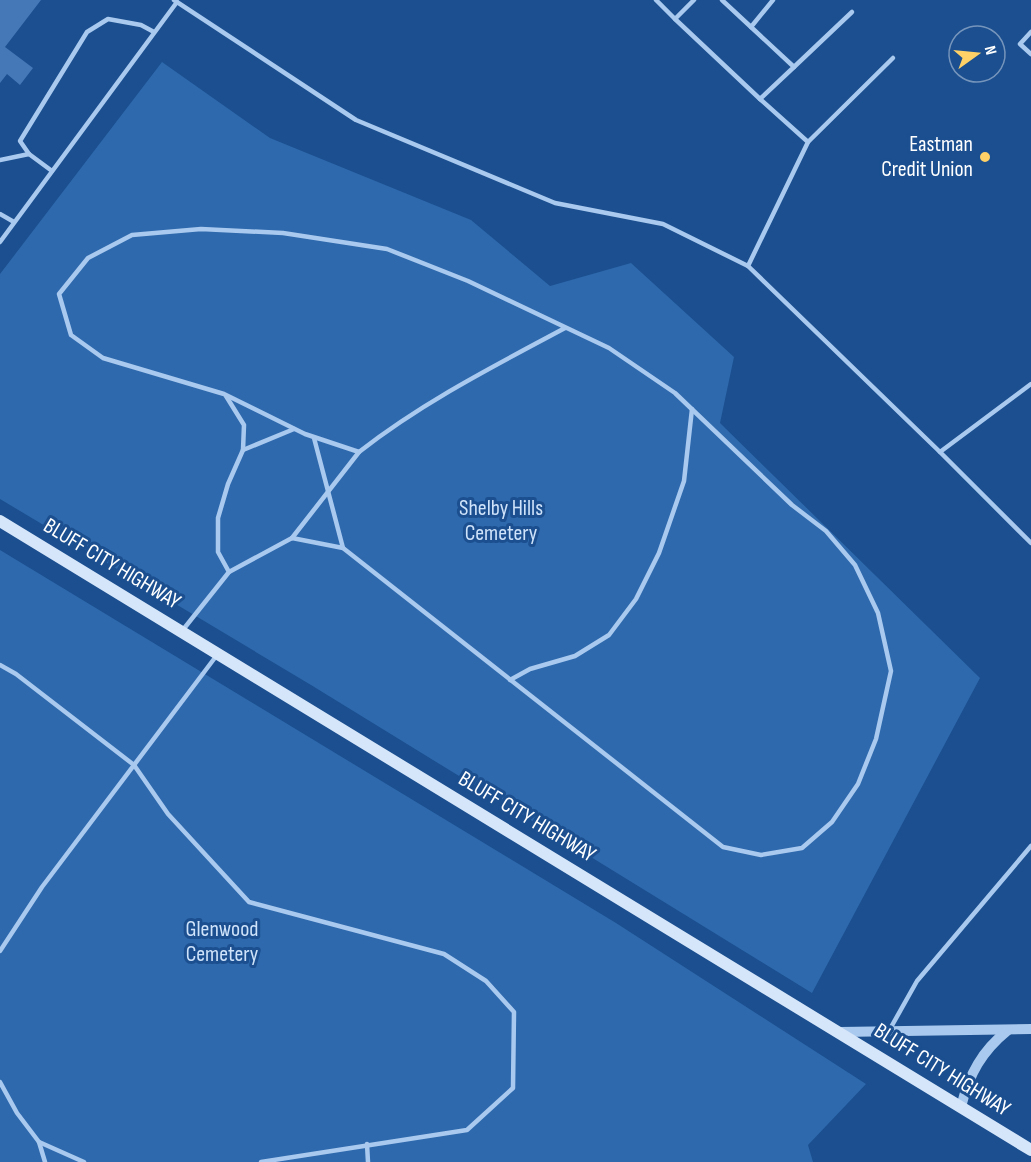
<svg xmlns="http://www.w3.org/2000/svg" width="1031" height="1162" viewBox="0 0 1031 1162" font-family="'Sofia Sans Condensed',sans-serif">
<rect width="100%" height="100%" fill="#1b4f8f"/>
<g fill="#2e69ad">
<polygon points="162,62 270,138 471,220 550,286 631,263 734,357 720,423 980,678 812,993 311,685 0,499 0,274"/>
<polygon points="0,550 616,923 866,1084 808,1145 813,1162 0,1162"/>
</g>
<polygon fill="#4478b7" points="0,0 41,0 5,47 33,68 20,85 7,74 0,83"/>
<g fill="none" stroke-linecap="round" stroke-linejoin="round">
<g stroke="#a9c9ee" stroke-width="4.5">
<polyline points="174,0 356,120 555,203 663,224 748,266 940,452 1031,384"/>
<polyline points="656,0 675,19"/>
<polyline points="694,0 675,19 760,99"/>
<polyline points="722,0 751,27"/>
<polyline points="1031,32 1020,44 1031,54"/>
<polyline points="794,67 852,12"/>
<polyline points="808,142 893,58"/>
<polyline points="0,160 29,154"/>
<polyline points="52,171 29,154 20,141 87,32 108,19 141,25 154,32"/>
<polyline points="0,214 14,222"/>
<polyline points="0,242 177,2"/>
<polyline points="748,266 808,142 760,99 794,67 751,27 773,0"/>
<polyline points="226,396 244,425 243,450 228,484 218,518 218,552 229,572"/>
<polyline points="314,438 343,548"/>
<polyline points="243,450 294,429"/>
<polyline points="940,452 1031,543"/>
<polyline points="292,538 359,452"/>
<path d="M182,631L229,572L292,538L343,548L723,847L761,855L802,848L832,822L858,784L876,739L891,671L878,613L855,565L826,531L792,505L675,393L609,348L468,281L387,249L283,233L201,229L132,235L88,258L59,294L71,335L103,358L224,394L305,434L359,452C423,402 494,366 565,328"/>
<polyline points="0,665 16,674 134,765 168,814 249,902 444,954 486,981 514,1012 513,1088 467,1130 261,1162"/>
<polyline points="510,680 530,669 575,656 609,635 636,599 659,553 684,481 692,409"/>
<polyline points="0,951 42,887 217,655"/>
<polyline points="890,1029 917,981 1031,846"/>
<polyline points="0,1082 17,1113 39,1142 45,1162"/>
<polyline points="39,1142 84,1162"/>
<polyline points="367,1144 368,1162"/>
</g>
<g stroke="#a9c9ee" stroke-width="10">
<polyline points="840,1032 1031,1029"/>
<path d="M961,1107C969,1074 982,1051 1008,1030"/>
</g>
<polyline stroke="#d6e6fa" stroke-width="12" points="0,521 1031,1150"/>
</g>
<circle fill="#ffd166" stroke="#1b4f8f" stroke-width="2" cx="985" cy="157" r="6"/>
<g text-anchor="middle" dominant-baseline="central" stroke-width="6" stroke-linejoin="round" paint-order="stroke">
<g font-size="22" fill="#fff" stroke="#1b4f8f" text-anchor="end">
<text x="973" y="144">Eastman<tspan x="973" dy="25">Credit Union</tspan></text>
</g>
<g font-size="22" fill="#cfe3fa" stroke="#1b4f8f">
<text x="501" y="508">Shelby Hills<tspan x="501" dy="25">Cemetery</tspan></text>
<text x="222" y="929">Glenwood<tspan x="222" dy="25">Cemetery</tspan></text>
</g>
<g font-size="22" fill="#fff" stroke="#1b4f8f">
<text transform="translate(112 564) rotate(31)">BLUFF CITY HIGHWAY</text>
<text transform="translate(527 817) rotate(31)">BLUFF CITY HIGHWAY</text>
<text transform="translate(942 1070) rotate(32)">BLUFF CITY HIGHWAY</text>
</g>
</g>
<g transform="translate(977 54) rotate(75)"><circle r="28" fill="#1b4f8f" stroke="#7695bc" stroke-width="1.5"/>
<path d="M0-4.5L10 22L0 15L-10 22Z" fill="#ffd166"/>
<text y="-9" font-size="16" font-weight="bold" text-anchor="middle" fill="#ffffff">N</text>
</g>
</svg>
